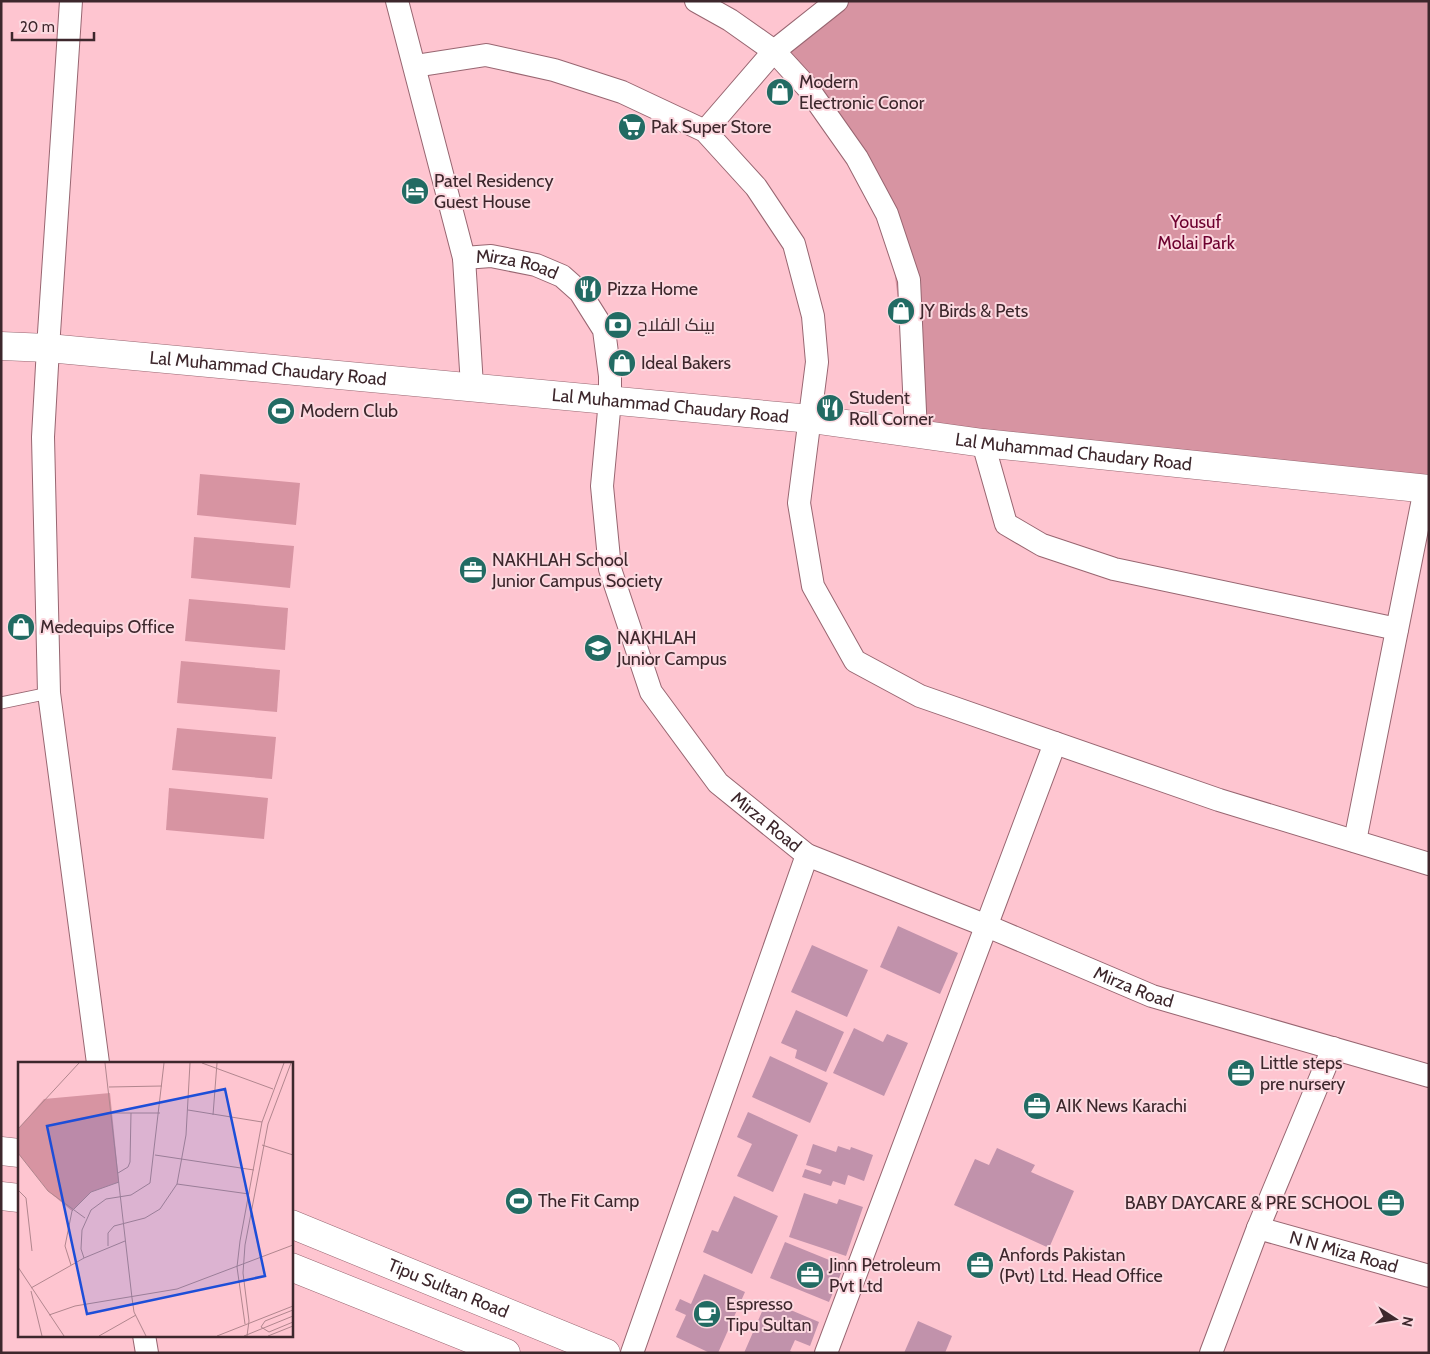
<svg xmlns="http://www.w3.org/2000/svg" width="1430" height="1354" viewBox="0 0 1430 1354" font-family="Cabin,Cairo,sans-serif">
<rect width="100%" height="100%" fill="#fec5d0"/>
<g fill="#d794a2">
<polygon points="837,1 1429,1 1429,489 915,432 887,214 774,51"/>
<polygon points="200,474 300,483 296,525 197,515"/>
<polygon points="194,537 294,546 290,588 191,578"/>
<polygon points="189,599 288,608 285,650 185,641"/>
<polygon points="181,661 280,670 277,712 177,703"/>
<polygon points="177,728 276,737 272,779 172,770"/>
<polygon points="169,788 268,798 264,839 166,830"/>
</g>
<g fill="#c192ab">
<polygon points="898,926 958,953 940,994 880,967"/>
<polygon points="812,945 868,970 847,1017 791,992"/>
<polygon points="796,1010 844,1032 826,1072 795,1058 797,1050 781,1043"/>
<polygon points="854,1028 883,1042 887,1034 908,1043 884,1096 833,1073"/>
<polygon points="770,1056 828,1083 810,1123 752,1097"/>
<polygon points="748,1112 798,1135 773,1192 737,1176 752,1144 737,1137"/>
<polygon points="813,1144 836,1152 838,1146 850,1150 851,1147 873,1155 864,1181 848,1175 845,1185 833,1181 831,1186 802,1177 805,1169 820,1174 822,1170 806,1165"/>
<polygon points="997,1148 1035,1165 1031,1172 1074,1191 1049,1248 954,1205 975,1159 989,1165"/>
<polygon points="804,1193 837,1204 839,1199 863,1207 846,1256 789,1237"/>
<polygon points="734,1196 778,1216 752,1274 703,1252 712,1230 718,1232"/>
<polygon points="785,1242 844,1266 829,1302 770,1278"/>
<polygon points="704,1274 745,1292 718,1353 710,1353 676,1337 686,1315 675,1310 680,1299 691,1304"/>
<polygon points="767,1300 819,1322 810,1346 795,1340 790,1351 794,1353 744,1353"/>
<polygon points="918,1321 952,1336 945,1353 904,1353"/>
</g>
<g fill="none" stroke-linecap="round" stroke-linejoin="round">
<defs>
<polyline id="service" points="1,703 49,693"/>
<g id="minor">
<polyline points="71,1 48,348 43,437 49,693 98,1063"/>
<polyline points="397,1 464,258 472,386"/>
<polyline points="696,1 730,20 774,51 807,87 857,158 887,214 909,280 916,433"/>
<polyline points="415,66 486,55 554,70 622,92 705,131 756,187 794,244 813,316 817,362 799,503 813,586 855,661 920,696 1219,800 1429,864"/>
<polyline points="705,131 774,51 837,1"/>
<path id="s1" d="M464,258L491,256L536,265L562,276L580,292L604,330L610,376V400L602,486L610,569L651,692L718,783L807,855L987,926L1152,996L1429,1076"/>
<polyline points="983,443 1006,524 1042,545 1114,569 1397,629"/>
<polyline points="1355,841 1425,489"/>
<path id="s2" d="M1258,1228L1429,1276"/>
<polyline points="144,1335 147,1353"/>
<polyline points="632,1353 807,855"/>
<polyline points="826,1353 1055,743"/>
<polyline points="1211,1353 1258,1228 1333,1048"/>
</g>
<g id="tertiary">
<path id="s3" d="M1,346L48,348L811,419L983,443L1429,489"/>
</g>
<g id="secondary">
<polyline points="1,1151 19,1153"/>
<polyline points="1,1196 19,1198"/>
<path id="s4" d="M291,1224L606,1353"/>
<polyline points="291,1267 506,1353"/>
</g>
</defs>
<use href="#service" stroke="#986671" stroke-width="13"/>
<use href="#minor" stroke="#986671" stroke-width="24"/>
<use href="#tertiary" stroke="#986671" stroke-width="29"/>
<use href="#secondary" stroke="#986671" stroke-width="29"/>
<use href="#service" stroke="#fff" stroke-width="11"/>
<use href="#minor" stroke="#fff" stroke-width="22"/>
<use href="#tertiary" stroke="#fff" stroke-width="28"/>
<use href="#secondary" stroke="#fff" stroke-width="28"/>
</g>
<defs>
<symbol id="shop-disc" viewBox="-11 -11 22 22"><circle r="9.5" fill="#226b63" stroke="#fcd9e0"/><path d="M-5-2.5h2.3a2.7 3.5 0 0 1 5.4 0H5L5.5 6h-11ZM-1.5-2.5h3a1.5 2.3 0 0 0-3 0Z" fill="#fff"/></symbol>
<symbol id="supermarket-disc" viewBox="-11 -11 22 22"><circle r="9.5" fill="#226b63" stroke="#fcd9e0"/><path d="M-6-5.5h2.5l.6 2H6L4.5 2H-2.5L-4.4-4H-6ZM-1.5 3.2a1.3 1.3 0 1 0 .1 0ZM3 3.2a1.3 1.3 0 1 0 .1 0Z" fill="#fff"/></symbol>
<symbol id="hotel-disc" viewBox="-11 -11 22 22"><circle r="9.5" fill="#226b63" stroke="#fcd9e0"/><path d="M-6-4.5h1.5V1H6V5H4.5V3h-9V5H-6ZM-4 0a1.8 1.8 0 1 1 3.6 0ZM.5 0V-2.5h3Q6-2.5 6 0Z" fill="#fff"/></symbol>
<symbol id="restaurant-disc" viewBox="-11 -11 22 22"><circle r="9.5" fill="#226b63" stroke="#fcd9e0"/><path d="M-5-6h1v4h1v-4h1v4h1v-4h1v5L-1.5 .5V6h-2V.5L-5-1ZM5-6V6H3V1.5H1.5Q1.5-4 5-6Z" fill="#fff"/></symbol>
<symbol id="bank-disc" viewBox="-11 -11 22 22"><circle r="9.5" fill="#226b63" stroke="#fcd9e0"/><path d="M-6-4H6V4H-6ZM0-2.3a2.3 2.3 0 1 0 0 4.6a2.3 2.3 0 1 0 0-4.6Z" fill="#fff"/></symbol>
<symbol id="stadium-disc" viewBox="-11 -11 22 22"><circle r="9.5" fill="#226b63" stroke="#fcd9e0"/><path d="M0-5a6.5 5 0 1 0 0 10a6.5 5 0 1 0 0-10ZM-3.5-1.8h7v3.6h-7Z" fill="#fff"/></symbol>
<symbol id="office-disc" viewBox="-11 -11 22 22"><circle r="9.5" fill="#226b63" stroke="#fcd9e0"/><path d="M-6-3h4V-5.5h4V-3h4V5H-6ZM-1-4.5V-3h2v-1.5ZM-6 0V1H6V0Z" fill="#fff"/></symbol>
<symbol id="school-disc" viewBox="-11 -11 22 22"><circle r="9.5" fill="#226b63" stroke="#fcd9e0"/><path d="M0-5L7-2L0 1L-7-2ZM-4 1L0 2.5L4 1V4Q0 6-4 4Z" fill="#fff"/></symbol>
<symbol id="cafe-disc" viewBox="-11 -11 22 22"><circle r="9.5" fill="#226b63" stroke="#fcd9e0"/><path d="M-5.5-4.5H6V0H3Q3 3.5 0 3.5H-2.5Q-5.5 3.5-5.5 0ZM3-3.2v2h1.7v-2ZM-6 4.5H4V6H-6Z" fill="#fff"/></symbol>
</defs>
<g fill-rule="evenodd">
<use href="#shop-disc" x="764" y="76" width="32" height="32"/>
<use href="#supermarket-disc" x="616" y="111" width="32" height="32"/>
<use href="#hotel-disc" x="399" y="175" width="32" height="32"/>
<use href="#restaurant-disc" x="572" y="273" width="32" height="32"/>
<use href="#shop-disc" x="885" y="295" width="32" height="32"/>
<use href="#bank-disc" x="602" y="309" width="32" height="32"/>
<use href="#shop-disc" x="606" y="347" width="32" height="32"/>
<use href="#restaurant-disc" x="814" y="392" width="32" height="32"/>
<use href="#stadium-disc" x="265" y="395" width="32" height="32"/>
<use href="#office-disc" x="457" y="554" width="32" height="32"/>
<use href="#shop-disc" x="5" y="611" width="32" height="32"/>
<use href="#school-disc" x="582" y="632" width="32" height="32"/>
<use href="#office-disc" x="1225" y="1057" width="32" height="32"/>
<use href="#office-disc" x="1021" y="1090" width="32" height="32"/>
<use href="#stadium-disc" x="503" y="1185" width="32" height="32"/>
<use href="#office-disc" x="1375" y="1187" width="32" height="32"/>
<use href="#office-disc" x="964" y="1249" width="32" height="32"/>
<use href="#office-disc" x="794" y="1259" width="32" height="32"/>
<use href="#cafe-disc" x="691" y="1298" width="32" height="32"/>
</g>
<g text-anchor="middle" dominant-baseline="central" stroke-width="4" stroke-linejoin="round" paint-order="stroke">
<g font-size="18" fill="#3d272c" stroke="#fcd9e0" text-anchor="start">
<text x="799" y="82">Modern<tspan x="799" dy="21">Electronic Conor</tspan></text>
<text x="651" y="127">Pak Super Store</text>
<text x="434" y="181">Patel Residency<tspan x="434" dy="21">Guest House</tspan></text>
<text x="607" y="289">Pizza Home</text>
<text x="920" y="311">JY Birds &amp; Pets</text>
<text x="637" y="325">بینک الفلاح</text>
<text x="641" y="363">Ideal Bakers</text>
<text x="849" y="398">Student<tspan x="849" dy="21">Roll Corner</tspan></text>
<text x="300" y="411">Modern Club</text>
<text x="492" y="560">NAKHLAH School<tspan x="492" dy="21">Junior Campus Society</tspan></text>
<text x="40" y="627">Medequips Office</text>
<text x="617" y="638">NAKHLAH<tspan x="617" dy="21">Junior Campus</tspan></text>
<text x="1260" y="1063">Little steps<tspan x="1260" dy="21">pre nursery</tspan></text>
<text x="1056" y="1106">AIK News Karachi</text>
<text x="538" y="1201">The Fit Camp</text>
<text x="1372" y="1203" text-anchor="end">BABY DAYCARE &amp; PRE SCHOOL</text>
<text x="999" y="1255">Anfords Pakistan<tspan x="999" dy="21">(Pvt) Ltd. Head Office</tspan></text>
<text x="829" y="1265">Jinn Petroleum<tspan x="829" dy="21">Pvt Ltd</tspan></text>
<text x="726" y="1304">Espresso<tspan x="726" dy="21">Tipu Sultan</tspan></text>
</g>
<g font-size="18" fill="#6d012f" stroke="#fcd9e0">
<text x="1196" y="222">Yousuf<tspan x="1196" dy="21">Molai Park</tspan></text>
</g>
<g font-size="18" fill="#3d272c" stroke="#fcd9e0">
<text stroke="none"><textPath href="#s1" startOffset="54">Mirza Road</textPath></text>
<text stroke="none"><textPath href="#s3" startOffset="268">Lal Muhammad Chaudary Road</textPath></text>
<text stroke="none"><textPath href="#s3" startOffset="672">Lal Muhammad Chaudary Road</textPath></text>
<text stroke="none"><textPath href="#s3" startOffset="1078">Lal Muhammad Chaudary Road</textPath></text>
<text stroke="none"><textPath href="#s1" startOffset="715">Mirza Road</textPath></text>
<text stroke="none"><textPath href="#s1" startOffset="1120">Mirza Road</textPath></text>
<text stroke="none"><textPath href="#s2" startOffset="89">N N Miza Road</textPath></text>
<text stroke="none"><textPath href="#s4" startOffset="170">Tipu Sultan Road</textPath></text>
</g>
</g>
<g transform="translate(18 1062)">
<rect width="275" height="275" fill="#fec5d0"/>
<path d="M92,31L101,120L73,130L54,149L30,129L0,91V67L26,37Z" fill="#d794a2"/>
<path fill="none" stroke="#b1868e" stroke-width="1" d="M87,1L114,236L116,250L128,274M184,1L255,27M91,25L144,24M170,48L244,60M94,51H142M195,53L199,1M0,67L61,1M244,83L275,93M0,91L30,129L67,156M137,93L236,108M100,111L110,105L112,100L113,51M159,122L231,132M0,128L8,136L14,189M90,184V171L96,164L127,156L142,147L159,122L168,73L172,1M66,196L63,187L64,168L73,148L88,137L113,133L132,121L146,1M53,203L47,184L54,149L73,130L101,120M0,205L46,274M13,226L66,196L107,179M13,229L24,274M275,248L247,259L243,265L251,270L275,260M31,253L57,244L159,227L275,183M227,262L219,205L222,179L244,60L266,1M81,274L118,253M199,274L275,244M226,274L275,254M229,274L231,259L225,211L227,183L250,62L273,1M250,274L275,264"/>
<path fill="#1d4ed8" fill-opacity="0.15" stroke="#1d4ed8" stroke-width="2.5" d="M207,27L247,214L69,252L29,64Z"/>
<rect width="275" height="275" fill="none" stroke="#3d272c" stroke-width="2.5"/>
</g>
<rect width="1430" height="1354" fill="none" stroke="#3d272c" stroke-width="5"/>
<g transform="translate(1395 1319) rotate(102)" stroke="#fcd9e0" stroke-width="4" paint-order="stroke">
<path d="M0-4L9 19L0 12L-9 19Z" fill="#3d272c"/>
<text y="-8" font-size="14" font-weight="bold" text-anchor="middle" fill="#3d272c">N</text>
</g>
<path d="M12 32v8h82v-8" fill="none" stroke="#3d272c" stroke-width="2.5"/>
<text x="20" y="32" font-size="15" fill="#3d272c" stroke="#fcd9e0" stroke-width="4" paint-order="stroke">20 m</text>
</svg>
